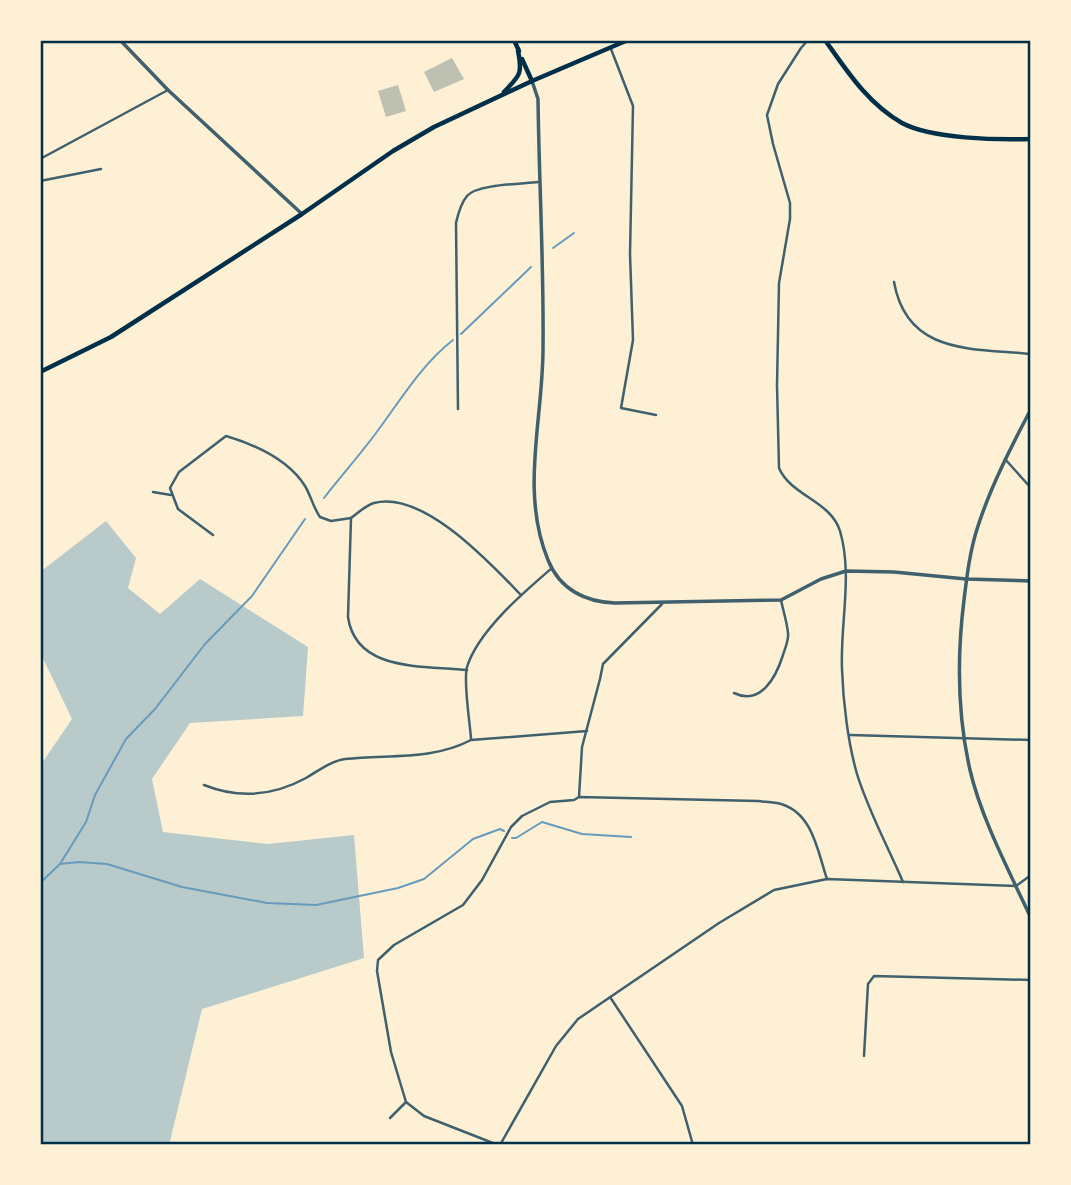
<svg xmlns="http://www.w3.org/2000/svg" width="1071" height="1185" viewBox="0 0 1071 1185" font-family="Signika,sans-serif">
<rect width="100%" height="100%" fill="#fdf0d5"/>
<polygon fill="#b9caca" points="106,521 136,558 128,588 160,614 200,579 308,647 303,716 190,723 152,779 163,832 268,844 354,835 364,958 202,1009 169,1145 40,1145 40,766 72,719 40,652 40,572"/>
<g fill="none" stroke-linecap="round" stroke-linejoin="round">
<g stroke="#669bbc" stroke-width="2">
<polyline points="553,248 574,233"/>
<polyline points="461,334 531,267"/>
<path d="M324,498C341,476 359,456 376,433C400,401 421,365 453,340"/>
<polyline points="512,838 516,838 542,822 582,834 631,837"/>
<polyline points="60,864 79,862 107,864 182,887 267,903 316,905 398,888 424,879 473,839 500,829 504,831"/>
<polyline points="40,883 60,864 86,822 95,795 126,739 155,709 205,644 252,596 305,519"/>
<polyline points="813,1145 814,1144"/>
</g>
</g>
<g fill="#bec0b2">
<polygon points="452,58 464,79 434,92 424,72"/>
<polygon points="398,85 406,111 386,117 378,91"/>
</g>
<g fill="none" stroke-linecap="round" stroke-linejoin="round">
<g stroke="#3f606c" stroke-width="2.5">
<path d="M808,40L801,48L778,84L767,115L773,144L790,203V219L779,283L777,385L779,468C791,496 831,501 840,531C853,575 840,624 842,669C843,701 848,743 857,774C868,810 888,847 903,882"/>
<polyline points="611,49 633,106 630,254 633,340 621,408 656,415"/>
<polyline points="40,159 168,90"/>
<polyline points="40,181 101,169"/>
<path d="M894,282C907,355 972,348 1031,354"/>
<path d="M458,409L456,223C458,214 461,203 467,196C477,184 523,184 538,182"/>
<polyline points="1005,459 1031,488"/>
<polyline points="153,492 171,495"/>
<path d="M213,535L178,509L170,488L179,472L226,436C256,445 288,459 305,486C311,496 313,507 320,517L331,521L351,518"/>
<path d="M467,670C425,665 356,673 348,617L351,518C358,513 366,505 374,503C423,490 490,563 521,595"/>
<path d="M734,693C761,706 776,677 783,655C785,648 789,640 788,633C787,622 783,610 781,600"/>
<polyline points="850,735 1031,740"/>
<path d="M471,739C470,722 463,682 467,667C478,631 524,592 552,568"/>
<path d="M204,785C239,799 273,796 306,778C318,771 331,761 345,759C387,754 431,761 471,740L587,731"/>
<polyline points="579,797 582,747 600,679 603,664 662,604"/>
<polyline points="610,997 682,1106 693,1145"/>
<polyline points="864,1056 868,984 874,976 1031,980"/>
<path d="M406,1102L391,1052L377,971L378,960L394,945L463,905L482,880L511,827L522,816L550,802L574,800L579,797L758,801C765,802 774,802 781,804C813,813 818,853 827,879"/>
<polyline points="390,1118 406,1102 424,1116 498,1145"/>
<polyline points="500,1145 556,1046 578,1019 719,923 774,890 827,879 1016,886 1031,875"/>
</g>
<g stroke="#3f606c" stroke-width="3.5">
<polyline points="120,40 168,90 302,214"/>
<path d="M532,81L538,99C539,182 544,265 543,349C543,419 520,492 548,560C560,590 586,602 615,603L781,600L821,579L846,571L894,572L966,579L1031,581"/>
<path d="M1031,409C1011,447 991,486 978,526C970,550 967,575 964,600C957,656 957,713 970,770C981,818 1010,873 1031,918"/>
</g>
<g stroke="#003049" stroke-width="4.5">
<polyline points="514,40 519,51"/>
<path d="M825,40C847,71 868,104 902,123C932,139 997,140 1031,139"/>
<polyline points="522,59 532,81"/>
<path d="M504,92C519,76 523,75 518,51"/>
<polyline points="40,372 111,337 302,214 393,151 434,127 532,81 628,40"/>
</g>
</g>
<rect width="1071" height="1185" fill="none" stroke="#fdf0d5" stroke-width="84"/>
<rect x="42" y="42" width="987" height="1101" fill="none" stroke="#003049" stroke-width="2.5"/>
</svg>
